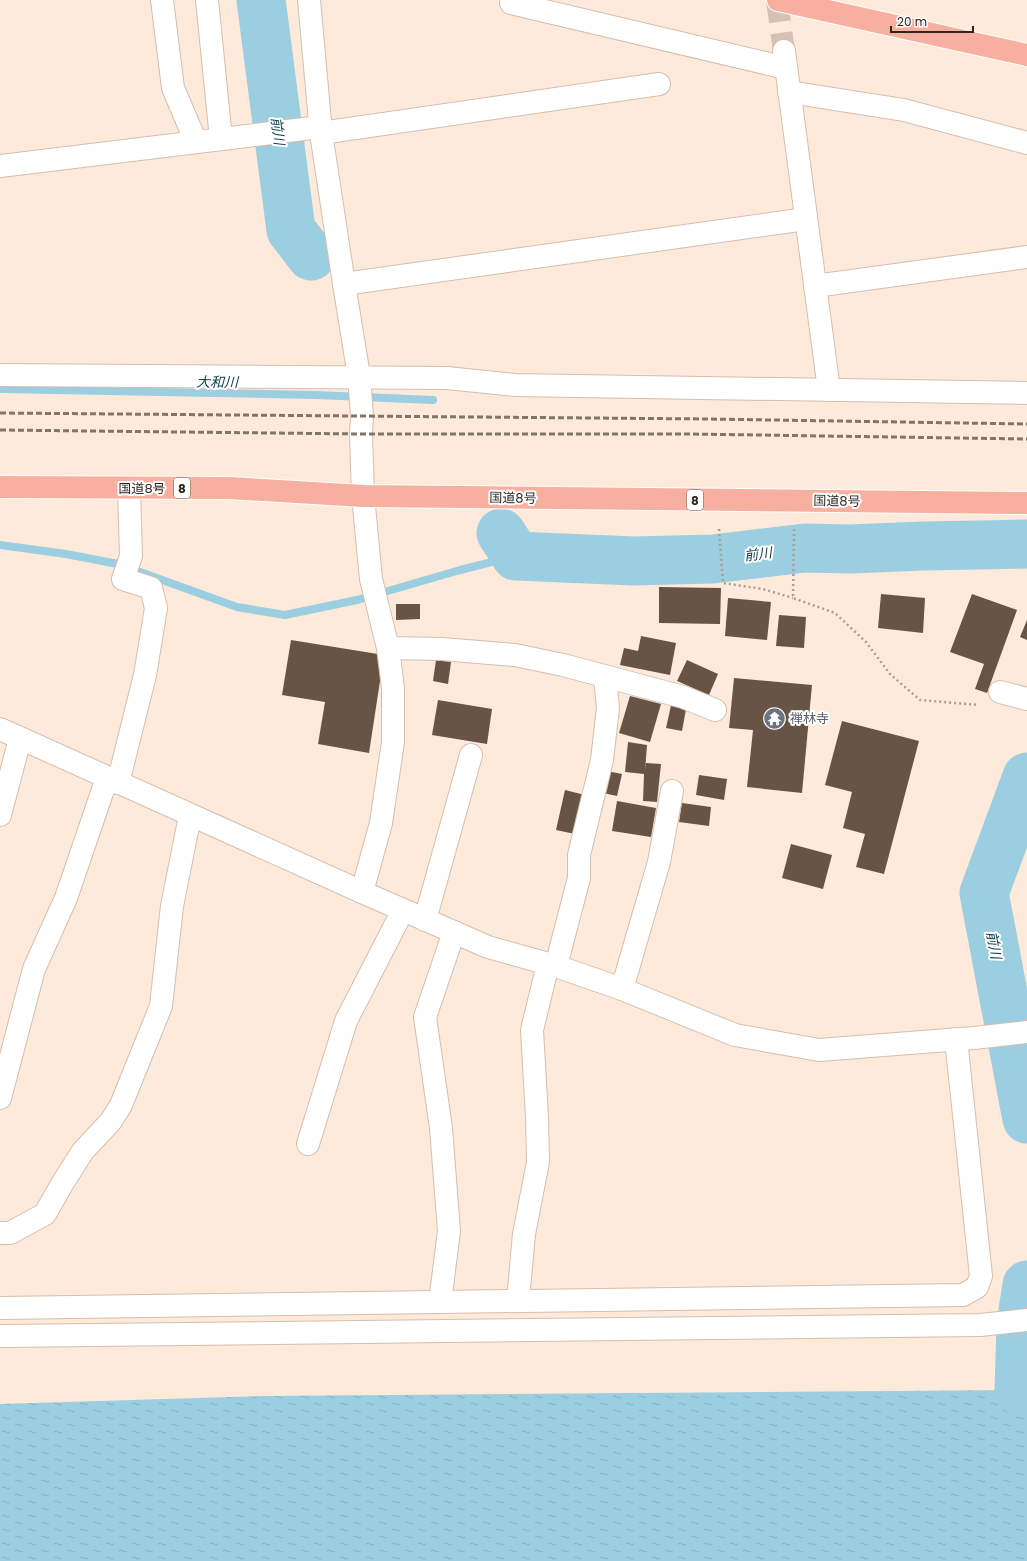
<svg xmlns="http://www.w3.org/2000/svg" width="1027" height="1561" viewBox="0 0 1027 1561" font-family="Poppins,'Noto Sans JP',sans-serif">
<defs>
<pattern id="water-ripples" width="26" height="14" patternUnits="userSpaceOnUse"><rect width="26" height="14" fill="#9bcee0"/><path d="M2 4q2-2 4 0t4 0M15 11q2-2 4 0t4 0" fill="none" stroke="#86b1c0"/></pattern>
</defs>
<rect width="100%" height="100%" fill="#fdeadb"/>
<polygon fill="url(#water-ripples)" points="1027,1390 1027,1561 0,1561 0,1404 265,1396"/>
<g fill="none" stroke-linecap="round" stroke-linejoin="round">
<g stroke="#9bcee0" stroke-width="8">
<polyline points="0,389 316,395 433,400"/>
<polyline points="0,545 66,554 118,564 237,607 285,615 357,600 460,570 516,556"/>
</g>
<g stroke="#9bcee0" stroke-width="49">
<polyline points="261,0 291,230 311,256"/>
<polyline points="501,533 516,556 634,561 713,559 805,548 850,549 923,546 1027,544"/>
<polyline points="1027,777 984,893 1027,1119"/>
<polyline points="1019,1390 1021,1324 1027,1285"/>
</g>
</g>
<g fill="#685444">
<polygon points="659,587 721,588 720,624 659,623"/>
<polygon points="881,594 925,598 923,633 878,628"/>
<polygon points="972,594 1017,610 987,693 975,689 984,664 950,652"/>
<polygon points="728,598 771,602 767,640 725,636"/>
<polygon points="396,604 420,604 420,619 396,620"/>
<polygon points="779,615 806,617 804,648 776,646"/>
<polygon points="1027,620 1027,640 1020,637"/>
<polygon points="641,636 676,643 670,675 620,665 624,648 638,651"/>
<polygon points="291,640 384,655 369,753 318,744 325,702 282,695"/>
<polygon points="436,660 451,662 448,684 433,681"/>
<polygon points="687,660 718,674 709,695 677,681"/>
<polygon points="734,678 812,685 802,793 747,787 753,730 729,728"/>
<polygon points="630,696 661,704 650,742 619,733"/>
<polygon points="438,700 492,709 487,744 432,735"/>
<polygon points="672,701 687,704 682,731 666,728"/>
<polygon points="842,721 919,741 884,874 856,867 865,834 843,828 852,792 825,785"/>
<polygon points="628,742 647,745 645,771 646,763 661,764 657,802 643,801 644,774 625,772"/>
<polygon points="607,771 622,774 617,796 603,793"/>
<polygon points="699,775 727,779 724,800 696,795"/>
<polygon points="565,790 585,795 575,834 556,830"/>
<polygon points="617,801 656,808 651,837 612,831"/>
<polygon points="682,803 711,807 709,826 679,822"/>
<polygon points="791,844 832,855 823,889 782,878"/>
</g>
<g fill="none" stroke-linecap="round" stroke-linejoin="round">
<polyline stroke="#d4c3b5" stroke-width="22" stroke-dasharray="22 11" stroke-linecap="butt" points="777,0 784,51"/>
<defs>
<g id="minor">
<polyline points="162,0 173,88 196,142"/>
<polyline points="207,0 221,139"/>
<polyline points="309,0 321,133 344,284 806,219"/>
<polyline points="511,3 786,68"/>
<polyline points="784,51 829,390"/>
<polyline points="789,92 904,110 1027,143"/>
<polyline points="321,133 659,84"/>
<polyline points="0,166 320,127"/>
<polyline points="344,284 359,376 362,416 361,434 363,496 371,579 388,648 393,688 393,742 381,823 362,892"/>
<polyline points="815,286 1027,257"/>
<polyline points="0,375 447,378 515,385 1027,393"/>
<polyline points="388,648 442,649 515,655 563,665 683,697 715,710"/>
<polyline points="1000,692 1027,699"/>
<polyline points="0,729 362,892 488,947 556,966 622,989 735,1035 819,1050 974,1038 1027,1032"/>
<polyline points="118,783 145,675 156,608 151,588 123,579 131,556 129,488"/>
<polyline points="0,815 20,739"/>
<polyline points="425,920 471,755"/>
<polyline points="556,966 579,878 579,855 602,760 608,708 605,677"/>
<polyline points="622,989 659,862 672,791"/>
<polyline points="0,1098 34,969 66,898 107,778"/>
<polyline points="308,1144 346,1021 403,910"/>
<polyline points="0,1233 10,1233 45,1214 62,1184 83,1151 111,1121 121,1105 161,1006 172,906 190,816"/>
<polyline points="518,1300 524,1234 538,1162 537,1118 532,1030 548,964"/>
<polyline points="440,1302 449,1231 441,1128 425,1017 454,932"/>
<polyline points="0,1308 963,1295 977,1287 981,1276 956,1039"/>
<polyline points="0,1336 980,1325 1027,1320"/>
</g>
<g id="highway">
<polyline points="778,0 1027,55"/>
<polyline points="0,487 229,488 363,496 1027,503"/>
</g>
</defs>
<use href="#minor" stroke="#d6beac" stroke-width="24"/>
<use href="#highway" stroke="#fff" stroke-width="24"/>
<g stroke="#ac9d91" stroke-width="2.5" stroke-dasharray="2 3" stroke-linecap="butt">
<polyline points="719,529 723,583 763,589 793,598"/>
<polyline points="794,529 793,598 835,613 866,642 890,674 920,700 979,705"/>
</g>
<use href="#minor" stroke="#fff" stroke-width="22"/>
<use href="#highway" stroke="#f7af9f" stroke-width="22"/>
<g stroke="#817469" stroke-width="3" stroke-dasharray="6 3" stroke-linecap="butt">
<polyline points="0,413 709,419 1027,424"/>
<polyline points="0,430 361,434 689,434 1027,439"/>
</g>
</g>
<defs>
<symbol id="temple-disc" viewBox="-11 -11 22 22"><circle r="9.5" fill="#6b7280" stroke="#fff"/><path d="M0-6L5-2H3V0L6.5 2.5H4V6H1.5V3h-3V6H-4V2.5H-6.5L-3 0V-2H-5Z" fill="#fff"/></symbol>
</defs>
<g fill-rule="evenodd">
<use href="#temple-disc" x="762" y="706" width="25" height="25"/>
</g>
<g text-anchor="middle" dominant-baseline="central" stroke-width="4" stroke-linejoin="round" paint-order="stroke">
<g fill="#fff" stroke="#6d6662" stroke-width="1">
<rect x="174" y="478" width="16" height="20" rx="3"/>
<rect x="687" y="490" width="16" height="20" rx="3"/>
</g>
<g font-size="12" font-weight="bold" fill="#2e251e">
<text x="182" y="488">8</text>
<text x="695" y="500">8</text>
</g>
<g font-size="13" fill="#2e251e" stroke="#fff">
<text x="142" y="488">国道8号</text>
<text transform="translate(513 498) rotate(1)">国道8号</text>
<text transform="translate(837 501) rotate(1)">国道8号</text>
</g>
<g font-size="13" fill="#5b616d" stroke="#fff" text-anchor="start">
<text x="790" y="718">禅林寺</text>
</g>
<g font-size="14" font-style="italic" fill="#164250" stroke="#fff">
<text transform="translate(278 131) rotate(83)">前川</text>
<text transform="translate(217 382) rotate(1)">大和川</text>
<text transform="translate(758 554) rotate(-7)">前川</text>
<text transform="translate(994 945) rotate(79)">前川</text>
</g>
</g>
<path d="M891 26v6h82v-6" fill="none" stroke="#2e251e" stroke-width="2"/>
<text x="897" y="26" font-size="12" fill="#2e251e" stroke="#ffffff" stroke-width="3" paint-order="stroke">20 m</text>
</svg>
